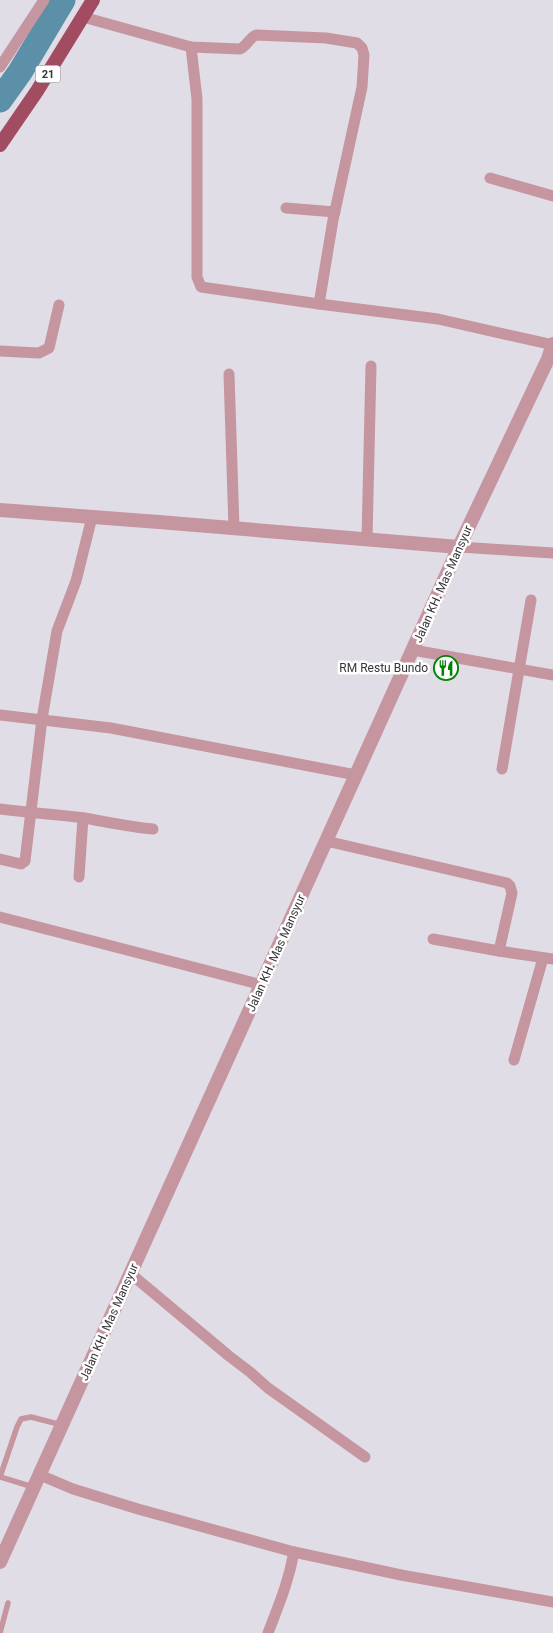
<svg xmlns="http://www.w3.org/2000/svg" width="553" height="1633" viewBox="0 0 553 1633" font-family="Roboto,sans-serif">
<rect width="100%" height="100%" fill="#e0dde6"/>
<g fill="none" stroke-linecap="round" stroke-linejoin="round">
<polyline stroke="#5c8fa8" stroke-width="25" points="0,100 20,72 63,0"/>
<g stroke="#c596a0" stroke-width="5.5">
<polyline points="0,1477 17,1427 21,1419 31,1417 62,1425"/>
<polyline points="0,1477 33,1487"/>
<polyline points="0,1633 8,1603"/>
</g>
<g stroke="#c596a0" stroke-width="11">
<path d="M83,17L191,47L240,49C247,46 249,38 256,35L326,38L357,43L362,48L364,55L362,87L333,220L319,304"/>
<polyline points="191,47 197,99 197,277 201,287 319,304 438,319 553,345"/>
<polyline points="0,67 44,0"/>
<polyline points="490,178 553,196"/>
<polyline points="286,208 335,212"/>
<polyline points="0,351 39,353 49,348 59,305"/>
<polyline points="229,374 234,528"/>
<polyline points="367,539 371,366"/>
<polyline points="459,547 553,553"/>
<polyline points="413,650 553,675"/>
<polyline points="0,715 111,728 356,775"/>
<polyline points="502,769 531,600"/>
<path d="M0,809C28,813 56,814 84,818C107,822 129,827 153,829"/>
<polyline points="326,841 507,883 510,886 512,893 499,951 553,959"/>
<polyline points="0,859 21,864 25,861 42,719 57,631 76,581 92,517"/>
<polyline points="79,877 83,818"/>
<polyline points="0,917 262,985"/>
<polyline points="433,939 499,951"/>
<polyline points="514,1060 543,958"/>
<polyline points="131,1274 229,1356 250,1372 268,1388 365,1457"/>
<polyline points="40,1475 73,1489 138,1509 294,1552 401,1575 553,1602"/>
<path d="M268,1633C279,1604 288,1584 294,1552"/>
</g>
<g stroke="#c596a0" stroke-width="14">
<polyline points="0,510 159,522 459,547"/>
<polyline points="0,1562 459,547 548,359 553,344"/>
</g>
<polyline stroke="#a24c62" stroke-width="14" points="0,145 37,91 93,0"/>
</g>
<defs>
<symbol id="restaurant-ring" viewBox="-11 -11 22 22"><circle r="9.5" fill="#fff" stroke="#008404" stroke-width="1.5"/><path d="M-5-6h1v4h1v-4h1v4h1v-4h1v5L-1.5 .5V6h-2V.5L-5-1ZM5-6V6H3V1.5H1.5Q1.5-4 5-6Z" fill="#008404"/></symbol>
</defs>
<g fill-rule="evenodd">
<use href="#restaurant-ring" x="432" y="654" width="28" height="28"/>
</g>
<g text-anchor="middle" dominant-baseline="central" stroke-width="5" stroke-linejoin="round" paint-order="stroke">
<rect fill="#fff" stroke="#727173" stroke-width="1" x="35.5" y="65.5" width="25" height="17" rx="4"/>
<g font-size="11" font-weight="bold" fill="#353437">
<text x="48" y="74">21</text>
</g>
<g font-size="12" fill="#353437" stroke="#fff">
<text transform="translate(443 584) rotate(-66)">Jalan KH. Mas Mansyur</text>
<text transform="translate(276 953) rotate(-66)">Jalan KH. Mas Mansyur</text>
<text transform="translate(109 1322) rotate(-66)">Jalan KH. Mas Mansyur</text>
</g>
<g font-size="12" fill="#353437" stroke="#fff" text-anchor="end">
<text x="428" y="668">RM Restu Bundo</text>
</g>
</g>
</svg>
